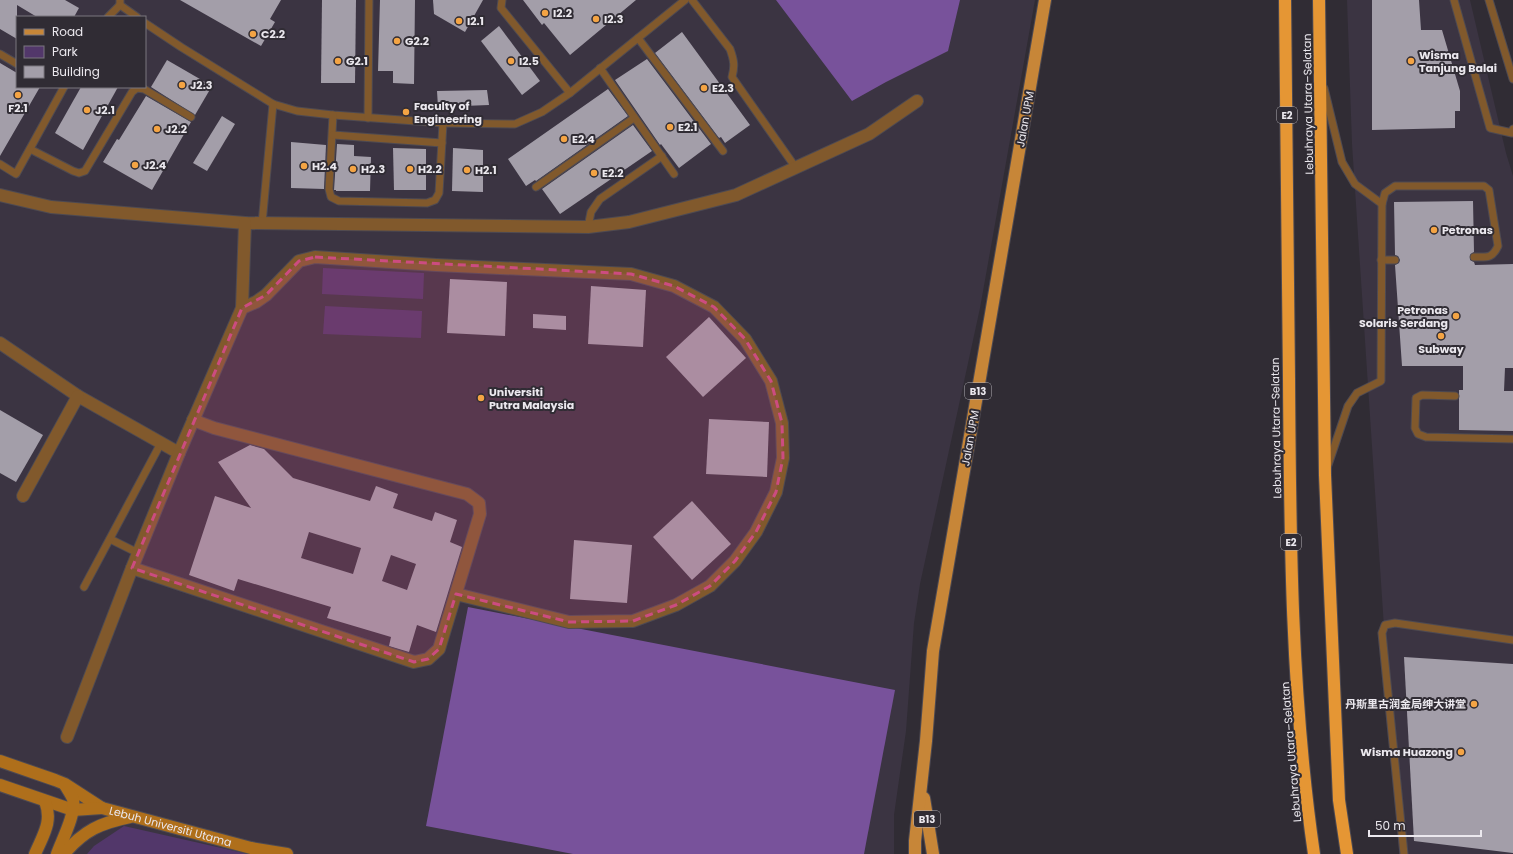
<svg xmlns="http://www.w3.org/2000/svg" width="1513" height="854" viewBox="0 0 1513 854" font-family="Poppins,'Noto Sans SC',sans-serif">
<rect width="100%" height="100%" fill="#302c34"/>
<g fill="#3b3442" fill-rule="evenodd">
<path d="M0,0H1035L980,308L920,584L914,623L906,731L894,815V854H0ZM17,17H145V87H17Z"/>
<polygon points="1347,0 1470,0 1506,153 1513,176 1513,854 1399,854 1352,144"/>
</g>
<g fill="#52376a">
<polygon points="323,268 424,273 423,299 322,294"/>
<polygon points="325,306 422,311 421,338 323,334"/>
<polygon points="124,826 248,854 87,854 94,846"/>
</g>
<g fill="#78529b">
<polygon points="776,0 960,0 948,51 886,82 852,101"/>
<polygon points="468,607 895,690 864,854 573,854 426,826"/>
</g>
<g fill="#a39ea9" fill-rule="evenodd">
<polygon points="0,0 65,0 79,8 74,17 37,17 17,5 17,39 0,29"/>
<polygon points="180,0 281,0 270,19 275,22 261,46"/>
<polygon points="322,0 356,0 355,83 321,83"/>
<polygon points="380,0 415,0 414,84 393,83 393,71 378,71"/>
<polygon points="433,0 483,0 465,32 434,14"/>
<polygon points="523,0 636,0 570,55 544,23 542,25"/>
<polygon points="1372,0 1419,0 1421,30 1442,30 1460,91 1460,111 1455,111 1455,128 1372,130"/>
<polygon points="499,26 540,81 522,95 481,41"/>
<polygon points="682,32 750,125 725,143 721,137 719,138 655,53"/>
<polygon points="647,59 711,144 679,168 661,144 660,145 615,80"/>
<polygon points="167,60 212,86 195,115 151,87"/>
<polygon points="0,63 17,73 17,87 40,87 0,156"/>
<polygon points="81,87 118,87 83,150 55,133"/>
<polygon points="608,89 628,116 536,181 535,180 526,186 508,159"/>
<polygon points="487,90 489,105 438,107 437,91"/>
<polygon points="146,96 191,122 152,190 103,162 117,139 119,140"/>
<polygon points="222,116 235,124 207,171 193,163"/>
<polygon points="633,125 652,151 560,214 542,189"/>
<polygon points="291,142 326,145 324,189 291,188"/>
<polygon points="337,144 354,145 354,156 371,157 370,191 336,191 336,190 334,190"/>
<polygon points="393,148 426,149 426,190 394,190"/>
<polygon points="453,148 483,150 483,192 452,191"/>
<polygon points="1473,201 1474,252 1470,255 1470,260 1474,262 1475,265 1513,264 1513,368 1505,368 1504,391 1513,391 1513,431 1459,430 1459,390 1463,390 1463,366 1402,366 1395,265 1399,263 1400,260 1398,256 1395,255 1394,202"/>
<polygon points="450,279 507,282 505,336 447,333"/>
<polygon points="591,286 646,290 643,347 588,344"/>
<polygon points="533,314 566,316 566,330 533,328"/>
<polygon points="709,317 746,358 703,397 666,357"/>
<polygon points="0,410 43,435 16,482 0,473"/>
<polygon points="709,419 769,422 767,477 706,474"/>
<path d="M250,445L264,449L293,478L370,501L376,486L398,494L393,508L432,521L435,512L457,520L450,542L462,547L436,632L417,625L409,652L389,646L391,637L327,618L331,607L238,579L234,591L189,575L215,496L251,508L218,462ZM309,532L361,548L353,574L301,558ZM391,555L416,564L407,590L382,581Z"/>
<polygon points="692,501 731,544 692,580 653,537"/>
<polygon points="574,540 632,545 627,603 570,599"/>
<polygon points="1404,657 1513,664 1513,853 1414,841"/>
</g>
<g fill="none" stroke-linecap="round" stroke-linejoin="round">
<defs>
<g id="lane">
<polyline points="120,0 120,5 137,17"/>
<polyline points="502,0 501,8 570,93"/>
<path d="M692,0L730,49C734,60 735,66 732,77L796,168"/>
<polyline points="1454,0 1490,128 1512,133 1513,129"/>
<polyline points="1489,0 1513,79"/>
<polyline points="108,17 120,5"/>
<polyline points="145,23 181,47 273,104 297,111 333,115 443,123 515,124 542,112 570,93 685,0"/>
<polyline points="638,38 723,151"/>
<polyline points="0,54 17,64"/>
<polyline points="600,68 674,174"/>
<polyline points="1324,88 1342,162 1355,184 1382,204"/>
<polyline points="333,115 329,189 331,197 339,201 427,203 435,200 439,193 443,123"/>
<polyline points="368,118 369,0"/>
<polyline points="333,135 442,143"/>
<polyline points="30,149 73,171 79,173 85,171 132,92 137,88 144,89 191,117"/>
<polyline points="0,164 16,174 64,87"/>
<polyline points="536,187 634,118"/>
<polyline points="262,224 273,104"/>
<polyline points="588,227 591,212 600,199 662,156"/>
<polyline points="1381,260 1395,260"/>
<polyline points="1455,396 1422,395 1416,398 1415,428 1418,434 1426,437 1513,439"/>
<path d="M1328,465L1348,406L1357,393L1381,381L1382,204L1385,193L1395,186H1484L1489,190L1498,246C1492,259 1487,257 1474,257"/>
<polyline points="110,539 138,553"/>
<polyline points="84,587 161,443"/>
<polyline points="1404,854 1382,633 1385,625 1395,623 1513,640"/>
</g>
<g id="street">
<polyline points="0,195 51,207 245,223 588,227 629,222 736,195 869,134 917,101"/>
<polyline points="242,308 256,302 266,295 299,261 315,257 436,265 631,274 674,286 714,307 745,339 771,381 782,423 783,458 776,492 756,532 735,561 710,586 676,605 633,621 569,622 456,594"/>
<polyline points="0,343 78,396 179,453"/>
<polyline points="23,496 78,396"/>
<polyline points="132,568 414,662 428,659 439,649 480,514 479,503 467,494 214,428 193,420"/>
<polyline points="67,737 132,568 179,453 242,308 245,223"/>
</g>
<g id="secondary">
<path id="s1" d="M0,761L55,780L65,784L102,808L251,848L287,854"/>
<polyline points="0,785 73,810 102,808"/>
<path d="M35,854C43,835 53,822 45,801"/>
<path d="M57,854C62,840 76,814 73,799C71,794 68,790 65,785"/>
<path d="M64,854C84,830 101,823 130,817"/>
</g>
<g id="primary">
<polyline points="924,798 933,854"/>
<polyline points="915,854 915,841 926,741 933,651 1045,0"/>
</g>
<g id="highway">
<path d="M1285,0C1287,126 1288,252 1289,378C1290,537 1291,697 1314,854"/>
<polyline points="1319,0 1325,475 1339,800 1347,854"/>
</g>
</defs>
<use href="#lane" stroke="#4e4a52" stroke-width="9"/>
<use href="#street" stroke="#4e4a52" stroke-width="14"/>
<use href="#secondary" stroke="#4e4a52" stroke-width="14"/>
<use href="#primary" stroke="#4e4a52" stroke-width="14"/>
<use href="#highway" stroke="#4e4a52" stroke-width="14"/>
<use href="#lane" stroke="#81592c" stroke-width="7"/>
<use href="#street" stroke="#81592c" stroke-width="12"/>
<use href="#secondary" stroke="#af6f1b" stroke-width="12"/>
<use href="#primary" stroke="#c78638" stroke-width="12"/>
<use href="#highway" stroke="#e59634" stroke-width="12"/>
</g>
<path fill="#cc4c80" fill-opacity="0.2" stroke="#cc4c80" stroke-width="3" stroke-dasharray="8 5" stroke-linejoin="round" d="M315,257L631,274L674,286L714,307L745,339L771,381L782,423L783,458L776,492L756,532L735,561L710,586L676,605L633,621L569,622L456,594L439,649L428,659L414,662L132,568L242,308L266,295L299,261Z"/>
<g fill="#f4a444" stroke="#302c34" stroke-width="1.5">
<circle cx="545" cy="13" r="4"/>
<circle cx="596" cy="19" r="4"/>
<circle cx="459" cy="21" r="4"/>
<circle cx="253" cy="34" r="4"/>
<circle cx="397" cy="41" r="4"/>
<circle cx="338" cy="61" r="4"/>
<circle cx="511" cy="61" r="4"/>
<circle cx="1411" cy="61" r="4"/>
<circle cx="182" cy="85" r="4"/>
<circle cx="704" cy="88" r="4"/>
<circle cx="18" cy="95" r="4"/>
<circle cx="87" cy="110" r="4"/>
<circle cx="406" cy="112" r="4"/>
<circle cx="670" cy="127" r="4"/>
<circle cx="157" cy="129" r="4"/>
<circle cx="564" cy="139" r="4"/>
<circle cx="135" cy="165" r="4"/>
<circle cx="304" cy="166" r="4"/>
<circle cx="353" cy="169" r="4"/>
<circle cx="410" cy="169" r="4"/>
<circle cx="467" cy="170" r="4"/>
<circle cx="594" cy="173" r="4"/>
<circle cx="1434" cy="230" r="4"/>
<circle cx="1456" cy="316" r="4"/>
<circle cx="1441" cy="336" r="4"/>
<circle cx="481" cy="398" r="4"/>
<circle cx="1474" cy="704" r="4"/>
<circle cx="1461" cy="752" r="4"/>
</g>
<g text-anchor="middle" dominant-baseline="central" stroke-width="4" stroke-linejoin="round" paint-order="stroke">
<g fill="#302c34" stroke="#b3b0b6" stroke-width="1">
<rect x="1277" y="107" width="20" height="16" rx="3"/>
<rect x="965" y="383" width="26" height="16" rx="3"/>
<rect x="1281" y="534" width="20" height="16" rx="3"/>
<rect x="914" y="811" width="26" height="16" rx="3"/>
</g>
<g font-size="10" font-weight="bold" fill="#ebe8ee">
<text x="1287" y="115">E2</text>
<text x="978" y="391">B13</text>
<text x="1291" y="542">E2</text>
<text x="927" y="819">B13</text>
</g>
<g font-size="11" font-weight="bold" fill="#ebe8ee" stroke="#302c34" text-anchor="start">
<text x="553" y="13">I2.2</text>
<text x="604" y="19">I2.3</text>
<text x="467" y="21">I2.1</text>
<text x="261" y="34">C2.2</text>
<text x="405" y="41">G2.2</text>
<text x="1419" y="55">Wisma<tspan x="1419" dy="13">Tanjung Balai</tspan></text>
<text x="346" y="61">G2.1</text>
<text x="519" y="61">I2.5</text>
<text x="190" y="85">J2.3</text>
<text x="712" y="88">E2.3</text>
<text x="414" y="106">Faculty of<tspan x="414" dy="13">Engineering</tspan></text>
<text x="18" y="108" text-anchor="middle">F2.1</text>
<text x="95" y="110">J2.1</text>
<text x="678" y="127">E2.1</text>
<text x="165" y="129">J2.2</text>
<text x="572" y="139">E2.4</text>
<text x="143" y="165">J2.4</text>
<text x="312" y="166">H2.4</text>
<text x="361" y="169">H2.3</text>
<text x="418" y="169">H2.2</text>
<text x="475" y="170">H2.1</text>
<text x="602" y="173">E2.2</text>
<text x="1442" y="230">Petronas</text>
<text x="1448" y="310" text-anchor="end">Petronas<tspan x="1448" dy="13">Solaris Serdang</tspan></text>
<text x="1441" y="349" text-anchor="middle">Subway</text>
<text x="489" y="392">Universiti<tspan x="489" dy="13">Putra Malaysia</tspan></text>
<text x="1466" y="704" text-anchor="end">丹斯里古润金局绅大讲堂</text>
<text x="1453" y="752" text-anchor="end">Wisma Huazong</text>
</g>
<g font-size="11" fill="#ebe8ee" stroke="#302c34">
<text transform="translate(1308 104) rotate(-91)">Lebuhraya Utara–Selatan</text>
<text transform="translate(1025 119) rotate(-80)">Jalan UPM</text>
<text transform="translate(1276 428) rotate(-91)">Lebuhraya Utara–Selatan</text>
<text transform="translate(970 438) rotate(-80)">Jalan UPM</text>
<text transform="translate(1291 752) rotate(-95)">Lebuhraya Utara–Selatan</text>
<text stroke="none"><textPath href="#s1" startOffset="184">Lebuh Universiti Utama</textPath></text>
</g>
</g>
<rect x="16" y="16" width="130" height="72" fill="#302c34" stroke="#7b777e"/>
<rect x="24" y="29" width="20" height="6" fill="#c78638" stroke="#7b777e"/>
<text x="52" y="36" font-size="12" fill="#ebe8ee">Road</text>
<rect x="24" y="46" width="20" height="12" fill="#52376a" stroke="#7b777e"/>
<text x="52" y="56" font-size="12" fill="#ebe8ee">Park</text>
<rect x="24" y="66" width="20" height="12" fill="#a39ea9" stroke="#7b777e"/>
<text x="52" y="76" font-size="12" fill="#ebe8ee">Building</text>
<path d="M1369 830v6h112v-6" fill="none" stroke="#ebe8ee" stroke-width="2"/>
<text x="1375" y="830" font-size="12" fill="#ebe8ee" stroke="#302c34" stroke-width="3" paint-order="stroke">50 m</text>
</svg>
